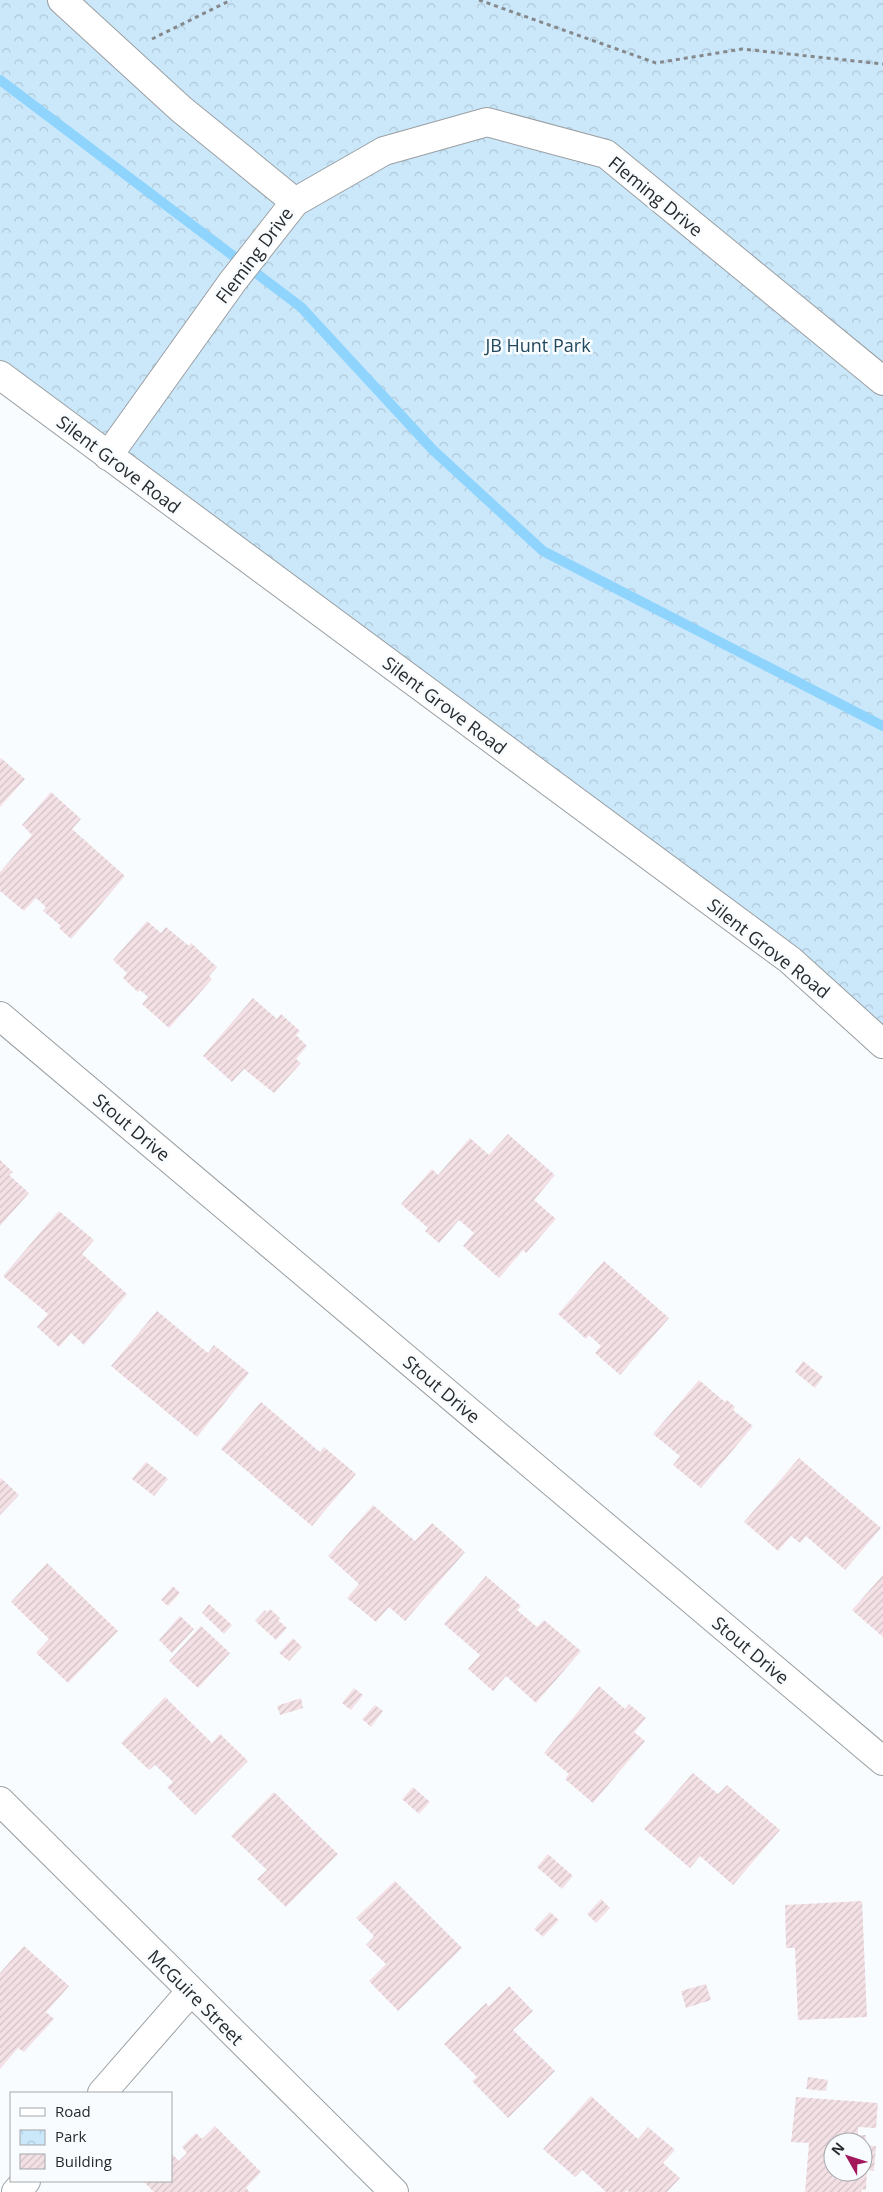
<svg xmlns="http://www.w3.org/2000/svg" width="883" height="2192" viewBox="0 0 883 2192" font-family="'Open Sans',sans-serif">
<defs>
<pattern id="park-crowns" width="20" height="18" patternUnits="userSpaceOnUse" patternTransform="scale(1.25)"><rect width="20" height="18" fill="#cbe8fb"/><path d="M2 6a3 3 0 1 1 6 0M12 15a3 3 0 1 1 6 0" fill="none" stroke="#aec7d7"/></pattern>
<pattern id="building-hatch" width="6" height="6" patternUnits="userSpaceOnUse" patternTransform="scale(1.25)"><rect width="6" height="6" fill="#f4e1e6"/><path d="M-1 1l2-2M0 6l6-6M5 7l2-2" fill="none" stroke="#d1c1c5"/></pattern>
</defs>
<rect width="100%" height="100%" fill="#f8fcff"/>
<polygon fill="url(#park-crowns)" points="0,0 883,0 883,1044 0,375"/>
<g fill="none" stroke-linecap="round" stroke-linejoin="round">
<polyline stroke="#8fd4fc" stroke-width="10" points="0,80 301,307 433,450 543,551 883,726"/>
</g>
<g fill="url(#building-hatch)" fill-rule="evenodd">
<polygon points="1,758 25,779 0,807 0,759"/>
<polygon points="51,792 81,819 72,829 125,876 71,939 59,928 61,926 43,911 46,907 36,898 24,911 0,891 0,872 32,835 22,825"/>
<polygon points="147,921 161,933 166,927 189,946 191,943 217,967 209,976 212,979 169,1028 142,1004 148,997 140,990 138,992 123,978 127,973 113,960"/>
<polygon points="253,998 277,1019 281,1014 300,1031 296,1035 307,1046 296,1059 301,1063 274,1093 244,1069 232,1082 203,1056"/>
<polygon points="508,1134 555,1175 534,1200 556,1219 526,1253 523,1250 499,1278 463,1246 474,1233 459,1220 439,1243 425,1231 428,1228 401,1204 432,1169 438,1175 470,1138 489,1155"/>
<polygon points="0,1160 13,1172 9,1175 29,1193 0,1226"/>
<polygon points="59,1211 94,1240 82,1254 127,1294 84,1345 71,1333 59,1347 37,1327 48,1314 3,1276"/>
<polygon points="604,1261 669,1318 620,1375 595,1353 601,1346 589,1335 586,1339 558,1314"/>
<polygon points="157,1311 208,1353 214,1345 249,1373 197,1437 111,1366"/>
<polygon points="803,1361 823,1377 815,1388 795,1372"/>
<polygon points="699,1380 725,1402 727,1400 735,1407 733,1410 753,1426 701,1488 673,1465 680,1456 653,1434"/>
<polygon points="261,1402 320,1452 324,1447 356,1474 312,1526 221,1449"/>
<polygon points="799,1458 881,1528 845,1570 806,1536 800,1543 791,1536 778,1551 744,1522"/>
<polygon points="146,1462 168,1479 154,1496 132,1479"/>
<polygon points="1,1478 19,1495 0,1515 0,1479"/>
<polygon points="373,1505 415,1541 432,1523 465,1552 405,1621 389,1607 376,1622 347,1598 359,1584 328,1556"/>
<polygon points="47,1563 118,1631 68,1683 36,1653 49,1639 11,1602"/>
<polygon points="883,1575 883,1637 852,1610"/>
<polygon points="486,1576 521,1606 517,1610 537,1627 544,1620 581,1651 536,1703 506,1676 493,1691 468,1669 480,1655 444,1624"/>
<polygon points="173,1586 180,1593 168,1606 161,1600"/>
<polygon points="209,1604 232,1625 224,1634 202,1613"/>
<polygon points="270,1609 280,1618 278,1620 287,1628 276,1640 255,1621 265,1610 267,1612"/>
<polygon points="180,1616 194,1629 172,1653 159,1640"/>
<polygon points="201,1626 230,1653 198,1688 169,1661"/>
<polygon points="293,1638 302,1647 289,1661 279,1653"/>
<polygon points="599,1686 625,1709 629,1704 646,1718 634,1732 645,1741 593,1803 565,1779 569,1774 544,1753"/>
<polygon points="354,1688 363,1695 351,1710 342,1703"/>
<polygon points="165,1697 212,1743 220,1734 248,1761 195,1815 167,1787 173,1782 155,1765 149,1770 121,1743"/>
<polygon points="301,1698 303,1708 280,1715 277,1706"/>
<polygon points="375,1705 383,1711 371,1727 362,1719"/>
<polygon points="693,1773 718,1794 727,1785 780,1830 733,1885 700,1856 690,1868 644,1829"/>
<polygon points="413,1787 430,1802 419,1814 402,1799"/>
<polygon points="274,1792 338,1854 286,1907 257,1879 267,1870 231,1836"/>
<polygon points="548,1854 573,1876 562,1889 537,1867"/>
<polygon points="395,1881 462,1948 398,2011 369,1981 386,1964 366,1945 374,1936 356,1918"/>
<polygon points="601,1899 610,1908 596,1923 587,1914"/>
<polygon points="862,1901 867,2017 798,2020 795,1948 786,1948 785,1905"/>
<polygon points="550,1912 559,1920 543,1937 534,1929"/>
<polygon points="24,1946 69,1986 46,2012 54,2019 24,2052 18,2048 0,2069 0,1973"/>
<polygon points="706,1984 711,2000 686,2008 681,1991"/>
<polygon points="509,1986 533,2011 513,2030 555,2071 508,2118 472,2081 477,2077 444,2044 486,2003 489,2006"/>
<polygon points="808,2077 828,2080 826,2091 806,2089"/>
<polygon points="591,2096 638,2139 648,2127 675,2150 663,2163 680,2178 667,2192 629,2192 627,2190 625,2192 606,2192 582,2170 575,2177 543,2149"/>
<path d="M796,2097L878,2103L876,2128L858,2127V2135H866L865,2145L876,2146L874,2171L867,2170L866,2190L862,2189L861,2192H805L809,2143L791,2142ZM833,2142H863V2172H833Z"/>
<polygon points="215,2126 261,2172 246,2188 250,2192 154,2192 143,2181 171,2181 171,2153 179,2161 187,2153 182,2147 196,2133 202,2139"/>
</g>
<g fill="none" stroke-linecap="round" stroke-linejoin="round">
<defs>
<g id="minor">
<polyline points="62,0 181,109 295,202"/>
<polyline points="0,375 790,960 883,1044"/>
<polyline points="108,456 233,281 295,202 384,151 487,122 606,154 883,381"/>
<polyline points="0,1016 883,1761"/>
<polyline points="0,1801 394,2192"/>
<polyline points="102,2093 190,1992"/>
<polyline points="16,2192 26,2181"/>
</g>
</defs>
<use href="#minor" stroke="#9a9fa2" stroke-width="30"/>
<g stroke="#86898b" stroke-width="3" stroke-dasharray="4 4" stroke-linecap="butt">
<polyline points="479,0 656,63 742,49 883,64"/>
<polyline points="152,39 231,0"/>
</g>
<use href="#minor" stroke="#fff" stroke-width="28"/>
</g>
<g text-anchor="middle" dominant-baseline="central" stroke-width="5" stroke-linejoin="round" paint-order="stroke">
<g font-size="18" fill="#282a2b" stroke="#f8fcff">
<text transform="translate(656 196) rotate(39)">Fleming Drive</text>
<text transform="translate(254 255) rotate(-53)">Fleming Drive</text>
<text transform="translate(119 464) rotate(37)">Silent Grove Road</text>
<text transform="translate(445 705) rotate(37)">Silent Grove Road</text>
<text transform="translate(769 948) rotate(38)">Silent Grove Road</text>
<text transform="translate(132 1127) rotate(40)">Stout Drive</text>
<text transform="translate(442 1389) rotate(40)">Stout Drive</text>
<text transform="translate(751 1650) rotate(40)">Stout Drive</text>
<text transform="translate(196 1997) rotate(45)">McGuire Street</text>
</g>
<g font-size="18" fill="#21485d" stroke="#f8fcff">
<text x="538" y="345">JB Hunt Park</text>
</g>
</g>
<rect x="10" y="2092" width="162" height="90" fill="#f8fcff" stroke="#a5a8aa"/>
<rect x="20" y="2108" width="25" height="8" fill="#ffffff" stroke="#a5a8aa"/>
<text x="55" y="2117" font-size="15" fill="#282a2b">Road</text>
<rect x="20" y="2130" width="25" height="15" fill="url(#park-crowns)" stroke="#a5a8aa"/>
<text x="55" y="2142" font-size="15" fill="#282a2b">Park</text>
<rect x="20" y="2154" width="25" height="15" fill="url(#building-hatch)" stroke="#a5a8aa"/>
<text x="55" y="2167" font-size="15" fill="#282a2b">Building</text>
<g transform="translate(848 2157) rotate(309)"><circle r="24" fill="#f8fcff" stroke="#a5a8aa"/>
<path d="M0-4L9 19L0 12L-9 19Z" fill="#a3175d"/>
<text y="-8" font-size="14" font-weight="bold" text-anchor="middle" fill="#282a2b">N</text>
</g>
</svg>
